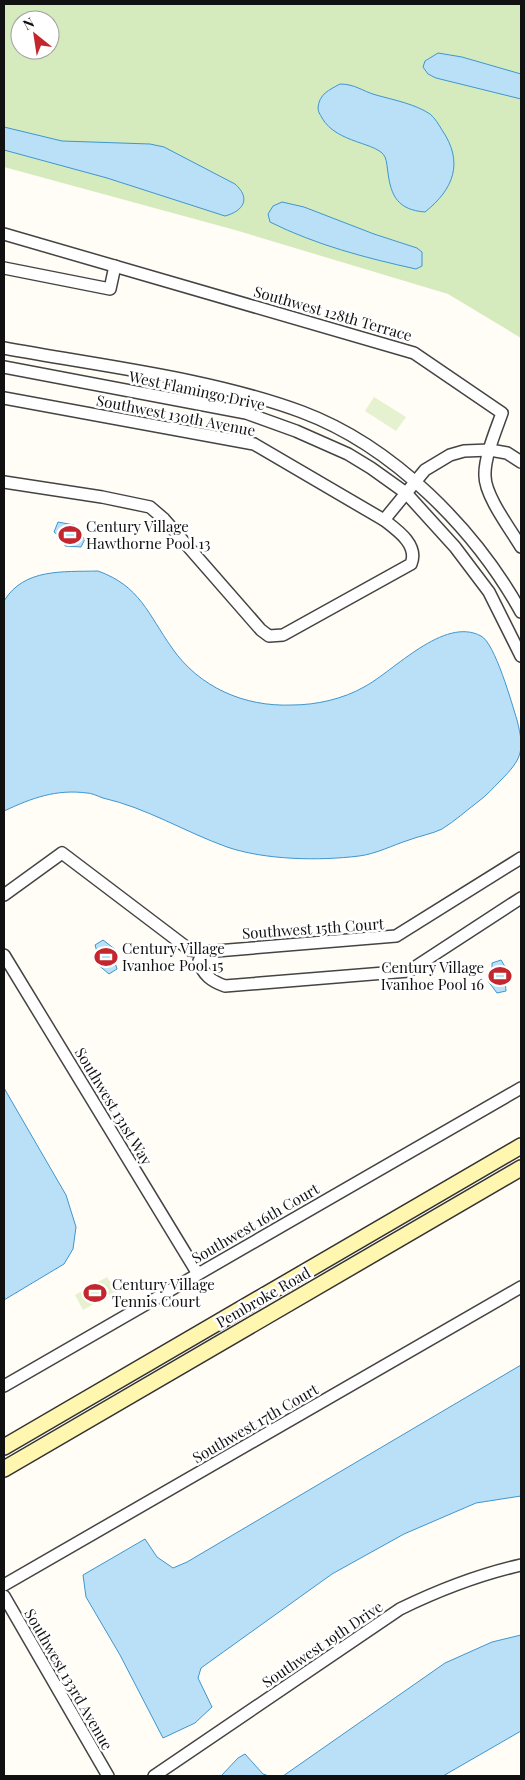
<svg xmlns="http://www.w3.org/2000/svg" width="525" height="1780" viewBox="0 0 525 1780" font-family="'Playfair Display',serif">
<rect width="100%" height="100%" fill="#fffdf5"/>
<path fill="#d5ebbd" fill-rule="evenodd" d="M4,4H521V338L448,294L235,230L4,167ZM20,20H50V50H20Z"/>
<g fill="#e6f2cf">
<polygon points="374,397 406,417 396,431 365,411"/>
<polygon points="107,1277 116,1291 83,1310 75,1295"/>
</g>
<g fill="#b9e0f7" stroke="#3f96cf">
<polygon points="438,53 462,57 521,74 521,99 436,78 428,74 423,67 425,61"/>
<path d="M340,84C355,84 362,91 376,95C394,100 415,104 430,114C435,118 439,125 442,130C464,162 454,189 425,212C398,210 391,196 388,173C387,168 387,161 385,157C378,142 337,144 322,118C320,114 318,112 318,108C319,94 329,90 340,84Z"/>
<path d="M4,127L62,141L150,144L164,147L235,184C251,198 244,211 225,216L107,178L4,150Z"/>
<path d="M282,202L304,207L374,234L417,248L422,252V266L416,269C366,258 316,245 270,222L268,214L273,206Z"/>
<polygon points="58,522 74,525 74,530 85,539 81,547 65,546 64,540 54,532"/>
<path d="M98,571C140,586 148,614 172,648C199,687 244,707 292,705C316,705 343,699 364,687C394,671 444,616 481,636C495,643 512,704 517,720C525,751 522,759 500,781C493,788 487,795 479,801C467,810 455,821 442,829C432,834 419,836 409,840C393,845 376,854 359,856C319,861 265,860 227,847C185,832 147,808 103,798C97,796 92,793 87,793C56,789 32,798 4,811V601C24,568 63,572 98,571Z"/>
<polygon points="103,940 116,950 113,956 117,969 109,974 96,963 99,958 95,945"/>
<polygon points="501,960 510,975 505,979 506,991 497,993 488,981 492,978 492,963"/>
<polygon points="4,1088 66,1195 76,1227 73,1249 64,1264 4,1300"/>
<polygon points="521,1365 521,1496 476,1503 404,1534 332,1574 201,1668 198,1678 212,1707 195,1723 163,1738 120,1655 86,1597 83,1575 145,1539 157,1557 173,1568 187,1562"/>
<polygon points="521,1635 521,1731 443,1776 283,1776 445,1663 492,1642"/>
<polygon points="245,1754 263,1774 269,1776 221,1776 238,1758"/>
</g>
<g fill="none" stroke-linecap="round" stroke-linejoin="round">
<defs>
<g id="minor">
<path d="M4,234L414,353L502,413C496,430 484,458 485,476C485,496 511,530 521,547"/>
<polyline points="4,268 110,289 115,266"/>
<path d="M4,348C101,366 210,378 302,412C393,446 475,529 521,612"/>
<polyline points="4,367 246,413 296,431 348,454 371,468 406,493 455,547 489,592 521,656"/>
<polyline points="4,398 254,444 384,520"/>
<path d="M4,482L102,497L150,507L164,519L261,630L269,636L283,635L411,564C419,545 397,530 384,520L425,470L450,455L464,451L490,450L507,453L521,462"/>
<polyline points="4,895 62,853 190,950 204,952 396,936 521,858"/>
<path d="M204,952L199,961C203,975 211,981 225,986L409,971L521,898"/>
<polyline points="4,955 198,1274"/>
<polyline points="4,1386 521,1088"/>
<polyline points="4,1585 521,1287"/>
<polyline points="4,1596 108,1776"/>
<path d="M154,1776L400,1609C441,1589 477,1575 521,1565"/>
</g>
<g id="secondary">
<polyline points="4,1447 521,1146"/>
<polyline points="4,1469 521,1168"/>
</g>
</defs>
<use href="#minor" stroke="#444" stroke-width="14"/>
<use href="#secondary" stroke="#333" stroke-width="18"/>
<use href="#minor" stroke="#fff" stroke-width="11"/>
<use href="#secondary" stroke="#fff6b0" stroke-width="15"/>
</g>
<defs>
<symbol id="stadium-bare" viewBox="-9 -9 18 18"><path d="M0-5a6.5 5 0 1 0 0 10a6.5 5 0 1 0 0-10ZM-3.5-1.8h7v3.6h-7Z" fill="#c4262e" stroke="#fff" stroke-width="2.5" paint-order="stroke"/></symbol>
</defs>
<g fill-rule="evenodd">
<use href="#stadium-bare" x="54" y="519" width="32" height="32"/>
<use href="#stadium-bare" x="90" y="941" width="32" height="32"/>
<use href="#stadium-bare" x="484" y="960" width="32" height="32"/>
<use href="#stadium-bare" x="79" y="1277" width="32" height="32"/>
</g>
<g text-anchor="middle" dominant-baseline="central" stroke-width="5" stroke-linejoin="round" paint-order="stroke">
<g font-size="15" fill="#111" stroke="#fff">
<text transform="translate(333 313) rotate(16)">Southwest 128th Terrace</text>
<text transform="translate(197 390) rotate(12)">West Flamingo Drive</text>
<text transform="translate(176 415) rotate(11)">Southwest 130th Avenue</text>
<text transform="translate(313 928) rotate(-4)">Southwest 15th Court</text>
<text transform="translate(114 1106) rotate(59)">Southwest 131st Way</text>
<text transform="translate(255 1223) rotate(-30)">Southwest 16th Court</text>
<text transform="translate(263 1297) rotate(-30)">Pembroke Road</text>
<text transform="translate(255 1423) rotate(-30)">Southwest 17th Court</text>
<text transform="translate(322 1644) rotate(-34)">Southwest 19th Drive</text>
<text transform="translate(69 1679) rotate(60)">Southwest 133rd Avenue</text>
</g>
<g font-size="15" fill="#111" stroke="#fff" text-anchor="start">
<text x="86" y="526">Century Village<tspan x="86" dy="17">Hawthorne Pool 13</tspan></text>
<text x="122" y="948">Century Village<tspan x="122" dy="17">Ivanhoe Pool 15</tspan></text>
<text x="484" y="967" text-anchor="end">Century Village<tspan x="484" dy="17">Ivanhoe Pool 16</tspan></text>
<text x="112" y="1284">Century Village<tspan x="112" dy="17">Tennis Court</tspan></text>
</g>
</g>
<rect width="525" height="1780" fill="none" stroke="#111111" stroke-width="10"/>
<g transform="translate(35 35) rotate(330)"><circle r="24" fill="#ffffff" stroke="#a0a0a0"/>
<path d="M0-4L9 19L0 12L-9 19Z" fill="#c4262e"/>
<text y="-8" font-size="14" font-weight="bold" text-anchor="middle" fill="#111111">N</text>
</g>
</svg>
